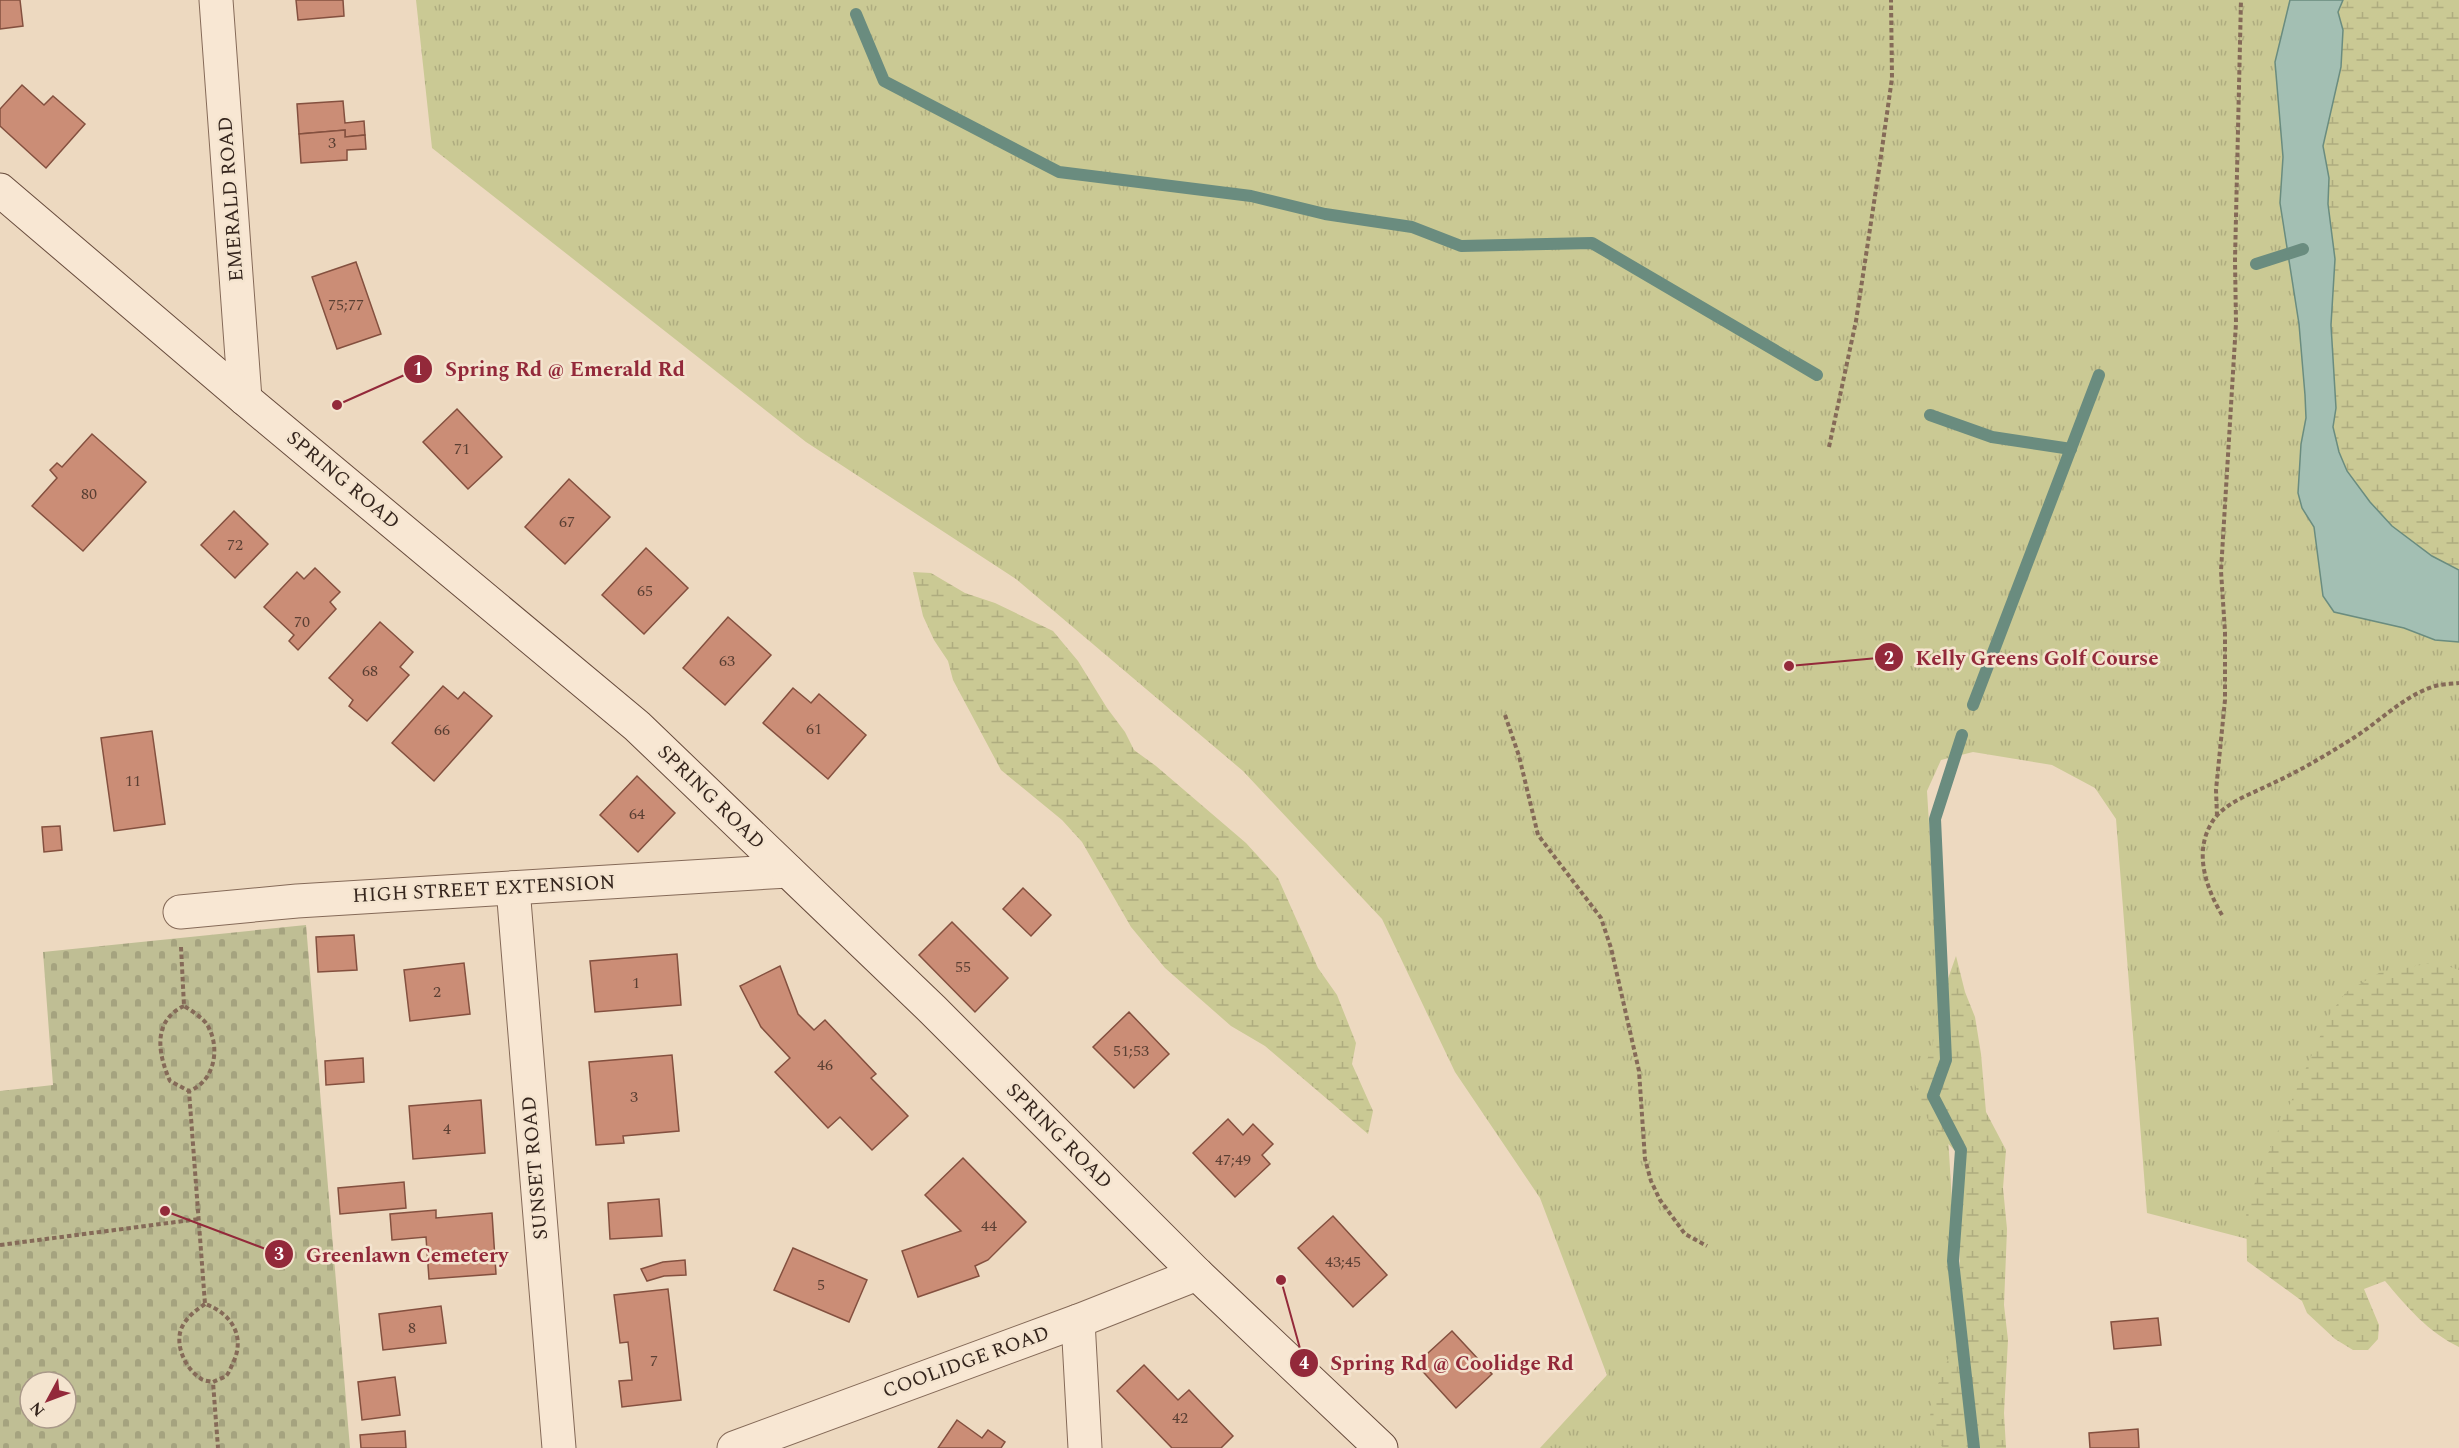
<svg xmlns="http://www.w3.org/2000/svg" width="2459" height="1448" viewBox="0 0 2459 1448" font-family="Spectral,serif">
<defs>
<pattern id="grass-tufts" width="24" height="20" patternUnits="userSpaceOnUse" patternTransform="scale(1.5)"><rect width="24" height="20" fill="#cac994"/><path d="M3 7l-1-3M5 7V3M7 7l1-3M15 17l-1-3M17 17v-4M19 17l1-3" fill="none" stroke="#aeac7f"/></pattern>
<pattern id="wetland-marsh" width="20" height="14" patternUnits="userSpaceOnUse" patternTransform="scale(1.5)"><rect width="20" height="14" fill="#cac994"/><path d="M1 5h8M5 5V1M11 12h8M15 12V8" fill="none" stroke="#aeac7f"/></pattern>
<pattern id="cemetery-stones" width="16" height="16" patternUnits="userSpaceOnUse" patternTransform="scale(1.5)"><rect width="16" height="16" fill="#bfbe94"/><path d="M2 7V4a2 2 0 0 1 4 0v3zM10 15v-3a2 2 0 0 1 4 0v3z" fill="#a5a37f"/></pattern>
</defs>
<rect width="100%" height="100%" fill="#edd9c0"/>
<polygon fill="url(#grass-tufts)" points="416,0 2459,0 2459,1294 2147,1213 2116,819 2095,788 2052,765 1973,752 1941,760 1927,791 1967,1448 1540,1448 1607,1375 1540,1198 1455,1072 1382,919 1243,771 1016,579 806,442 432,148"/>
<g fill="url(#wetland-marsh)">
<polygon points="2343,0 2459,0 2459,570 2432,556 2392,526 2370,502 2347,471 2339,452 2333,427 2336,408 2331,325 2335,259 2328,204 2329,178 2323,146 2341,67 2343,30 2338,12"/>
<polygon points="913,572 931,573 965,593 995,603 1053,631 1078,661 1107,708 1125,732 1134,750 1156,766 1246,843 1278,878 1318,968 1337,995 1356,1043 1352,1064 1373,1111 1368,1134 1265,1046 1231,1026 1165,968 1131,927 1082,842 1062,820 1001,770 953,680 948,661 934,640 923,616"/>
<polygon points="1956,956 1965,992 1975,1017 1981,1054 1986,1112 2006,1150 2003,1188 2007,1229 2004,1305 2008,1340 2004,1413 2006,1448 1943,1448 1935,1436 1930,1417 1932,1399 1949,1357 1960,1277 1959,1215 1962,1158 1932,1127 1923,1110 1915,1084 1932,1049 1939,1004"/>
<path d="M2436,962L2459,970V1347C2428,1332 2407,1307 2385,1281L2364,1289L2379,1325L2378,1339L2368,1350H2353L2335,1339L2307,1313L2302,1301L2247,1261L2246,1203L2330,1014L2346,992L2379,973Z"/>
</g>
<path fill="url(#cemetery-stones)" fill-rule="evenodd" d="M306,925L350,1448H0V1091L53,1085L43,952ZM30,1382H66V1418H30Z"/>
<polygon fill="#a3bfb3" stroke="#6a8c7f" stroke-width="1.5" points="2290,0 2343,0 2338,12 2343,30 2341,67 2323,146 2329,178 2328,204 2335,259 2331,325 2336,408 2333,427 2339,452 2347,471 2370,502 2392,526 2432,556 2459,570 2459,642 2435,640 2404,628 2334,612 2323,596 2314,527 2302,508 2298,493 2301,444 2306,418 2305,395 2299,324 2280,203 2283,157 2275,62"/>
<g fill="none" stroke-linecap="round" stroke-linejoin="round">
<g stroke="#6a8c7f" stroke-width="12">
<polyline points="856,14 884,81 1059,172 1251,196 1325,214 1412,227 1461,246 1592,243 1817,375"/>
<polyline points="2256,264 2303,249"/>
<polyline points="1930,415 1992,437 2071,449"/>
<polyline points="1973,705 2099,375"/>
<polyline points="1962,735 1935,819 1946,1060 1933,1096 1961,1150 1953,1261 1974,1448"/>
</g>
</g>
<g fill="#cb8d76" stroke="#84503f" stroke-width="1.5">
<polygon points="0,0 20,0 23,26 0,29"/>
<polygon points="296,0 343,0 344,16 298,20"/>
<polygon points="22,85 44,105 53,96 85,124 46,168 0,126 0,109"/>
<polygon points="343,101 345,123 364,121 365,135 345,137 345,130 299,134 297,104"/>
<polygon points="345,130 345,137 365,135 366,149 347,150 347,160 301,163 299,134"/>
<polygon points="356,262 381,334 337,349 312,277"/>
<polygon points="457,409 502,457 468,489 423,442"/>
<polygon points="92,434 146,482 83,551 32,506 57,478 50,470 57,463 62,467"/>
<polygon points="569,479 610,517 565,564 525,527"/>
<polygon points="234,511 268,544 235,578 201,545"/>
<polygon points="646,548 688,588 644,634 602,595"/>
<polygon points="315,568 340,592 330,602 336,609 298,650 289,641 294,635 264,607 297,572 304,579"/>
<polygon points="728,617 771,655 725,705 683,668"/>
<polygon points="380,622 413,652 400,667 409,675 367,721 349,706 353,700 329,678"/>
<polygon points="443,686 458,699 464,692 492,716 434,781 392,743"/>
<polygon points="793,688 811,703 819,694 866,735 828,779 763,723"/>
<polygon points="152,731 165,824 114,831 101,738"/>
<polygon points="637,776 675,813 638,852 600,815"/>
<polygon points="60,826 62,850 44,852 42,827"/>
<polygon points="1023,888 1051,915 1031,936 1003,909"/>
<polygon points="952,922 1008,978 975,1012 919,955"/>
<polygon points="354,935 357,970 318,972 316,937"/>
<polygon points="677,954 681,1005 595,1012 590,961"/>
<polygon points="464,963 470,1014 410,1021 404,970"/>
<polygon points="780,966 798,1014 814,1030 825,1020 876,1074 871,1078 908,1116 872,1150 840,1117 828,1128 775,1072 790,1058 761,1027 740,986"/>
<polygon points="1129,1012 1169,1054 1134,1088 1093,1047"/>
<polygon points="672,1055 679,1131 623,1136 624,1143 596,1145 589,1062"/>
<polygon points="363,1058 364,1082 326,1085 325,1061"/>
<polygon points="481,1100 485,1153 413,1159 409,1106"/>
<polygon points="1228,1119 1243,1135 1253,1124 1273,1144 1262,1155 1270,1164 1235,1197 1193,1153"/>
<polygon points="963,1158 1026,1222 988,1260 975,1266 979,1276 918,1297 902,1251 961,1231 925,1195"/>
<polygon points="404,1182 406,1208 340,1214 338,1188"/>
<polygon points="659,1199 662,1236 610,1239 608,1203"/>
<polygon points="436,1210 436,1218 492,1213 496,1274 429,1279 426,1237 392,1240 390,1214"/>
<polygon points="1333,1216 1387,1275 1353,1307 1298,1248"/>
<polygon points="793,1248 867,1280 849,1322 774,1290"/>
<polygon points="685,1260 686,1275 664,1276 647,1281 641,1269 663,1262"/>
<polygon points="668,1289 681,1400 622,1407 619,1381 632,1380 628,1342 620,1343 614,1295"/>
<polygon points="441,1306 446,1343 383,1350 379,1314"/>
<polygon points="2158,1318 2161,1345 2114,1349 2111,1322"/>
<polygon points="1452,1331 1492,1374 1456,1408 1416,1364"/>
<polygon points="1144,1365 1178,1400 1189,1390 1233,1436 1221,1448 1172,1448 1117,1391"/>
<polygon points="395,1377 400,1415 362,1420 358,1382"/>
<polygon points="957,1420 982,1438 988,1430 1005,1442 1001,1448 938,1448"/>
<polygon points="2138,1429 2139,1448 2090,1448 2089,1433"/>
<polygon points="405,1431 406,1448 361,1448 360,1435"/>
</g>
<g fill="none" stroke-linecap="round" stroke-linejoin="round">
<defs>
<g id="minor">
<polyline points="513,888 559,1448"/>
<polyline points="180,912 297,901 788,871"/>
<polyline points="1078,1321 1085,1448"/>
<polyline points="734,1448 1078,1321 1197,1274"/>
</g>
<polyline id="tertiary" points="216,0 245,399"/>
<polyline id="secondary" points="0,190 245,399 637,726 933,1010 1197,1274 1381,1448"/>
</defs>
<use href="#minor" stroke="#856a58" stroke-width="35"/>
<use href="#tertiary" stroke="#856a58" stroke-width="35"/>
<use href="#secondary" stroke="#674b3c" stroke-width="35"/>
<g stroke="#856a58" stroke-width="4" stroke-dasharray="4.5 3" stroke-linecap="butt">
<polyline points="1829,447 1856,321 1880,163 1892,78 1891,0"/>
<polyline points="1505,715 1519,756 1538,835 1601,918 1611,948 1639,1071 1645,1159 1651,1181 1660,1200 1685,1234 1707,1246"/>
<polyline points="2217,816 2216,790 2225,700 2225,632 2221,571 2236,323 2235,260 2241,0"/>
<path d="M2222,915C2206,888 2194,853 2211,824C2222,803 2252,794 2271,784C2300,771 2328,754 2355,737C2380,721 2403,697 2432,687C2440,684 2450,684 2459,683"/>
<path d="M181,947L184,1006C192,1011 200,1016 206,1023C221,1045 216,1081 189,1091L205,1304C231,1313 246,1336 233,1363C231,1367 229,1373 226,1376C223,1378 217,1380 213,1382L218,1448"/>
<path d="M184,1006C152,1021 158,1054 170,1081L189,1091"/>
<polyline points="0,1245 199,1219"/>
<path d="M205,1304C196,1310 187,1317 182,1327C174,1344 185,1368 200,1378C203,1381 209,1381 213,1382"/>
</g>
<use href="#minor" stroke="#f8e7d3" stroke-width="33"/>
<use href="#tertiary" stroke="#f8e7d3" stroke-width="33"/>
<use href="#secondary" stroke="#f8e7d3" stroke-width="33"/>
</g>
<g text-anchor="middle" dominant-baseline="central" stroke-width="5" stroke-linejoin="round" paint-order="stroke">
<g font-size="16" fill="#5a3f33">
<text x="332" y="143">3</text>
<text x="346" y="305">75;77</text>
<text x="462" y="449">71</text>
<text x="89" y="494">80</text>
<text x="567" y="522">67</text>
<text x="235" y="545">72</text>
<text x="645" y="591">65</text>
<text x="302" y="622">70</text>
<text x="727" y="661">63</text>
<text x="370" y="671">68</text>
<text x="814" y="729">61</text>
<text x="442" y="730">66</text>
<text x="133" y="781">11</text>
<text x="637" y="814">64</text>
<text x="963" y="967">55</text>
<text x="636" y="983">1</text>
<text x="437" y="992">2</text>
<text x="1131" y="1051">51;53</text>
<text x="825" y="1065">46</text>
<text x="634" y="1097">3</text>
<text x="447" y="1129">4</text>
<text x="1233" y="1160">47;49</text>
<text x="989" y="1226">44</text>
<text x="1343" y="1262">43;45</text>
<text x="821" y="1285">5</text>
<text x="412" y="1328">8</text>
<text x="654" y="1361">7</text>
<text x="1180" y="1418">42</text>
</g>
<g font-size="20" fill="#35251d" stroke="#f4e4cf">
<text transform="translate(231 199) rotate(-94)">EMERALD ROAD</text>
<text transform="translate(343 480) rotate(40)">SPRING ROAD</text>
<text transform="translate(711 797) rotate(44)">SPRING ROAD</text>
<text transform="translate(484 889) rotate(-3)">HIGH STREET EXTENSION</text>
<text transform="translate(1059 1136) rotate(45)">SPRING ROAD</text>
<text transform="translate(535 1168) rotate(-95)">SUNSET ROAD</text>
<text transform="translate(966 1362) rotate(-20)">COOLIDGE ROAD</text>
</g>
</g>
<path fill="none" stroke="#93293a" stroke-width="2" d="M337 405L418 369M1789 666L1889 657M165 1211L279 1254M1281 1280L1304 1363"/>
<g fill="#93293a" stroke="#f4e4cf" stroke-width="2">
<circle cx="337" cy="405" r="6"/>
<circle cx="1789" cy="666" r="6"/>
<circle cx="165" cy="1211" r="6"/>
<circle cx="1281" cy="1280" r="6"/>
<circle cx="418" cy="369" r="15"/>
<circle cx="1889" cy="657" r="15"/>
<circle cx="279" cy="1254" r="15"/>
<circle cx="1304" cy="1363" r="15"/>
</g>
<g font-size="18" text-anchor="middle" font-weight="bold" fill="#fff">
<text x="418" y="375">1</text>
<text x="1889" y="664">2</text>
<text x="279" y="1260">3</text>
<text x="1304" y="1369">4</text>
</g>
<g font-size="21" text-anchor="middle" font-weight="bold" fill="#93293a" stroke="#f4e4cf" stroke-width="5" stroke-linejoin="round" paint-order="stroke">
<text x="565" y="376">Spring Rd @ Emerald Rd</text>
<text x="2037" y="665">Kelly Greens Golf Course</text>
<text x="407" y="1262">Greenlawn Cemetery</text>
<text x="1452" y="1370">Spring Rd @ Coolidge Rd</text>
</g>
<g transform="translate(48 1400) rotate(229)"><circle r="28" fill="#f4e4cf" stroke="#a89888" stroke-width="1.5"/>
<path d="M0-4.5L10 22L0 15L-10 22Z" fill="#93293a"/>
<text y="-9" font-size="16" font-weight="bold" text-anchor="middle" fill="#35251d">N</text>
</g>
</svg>
